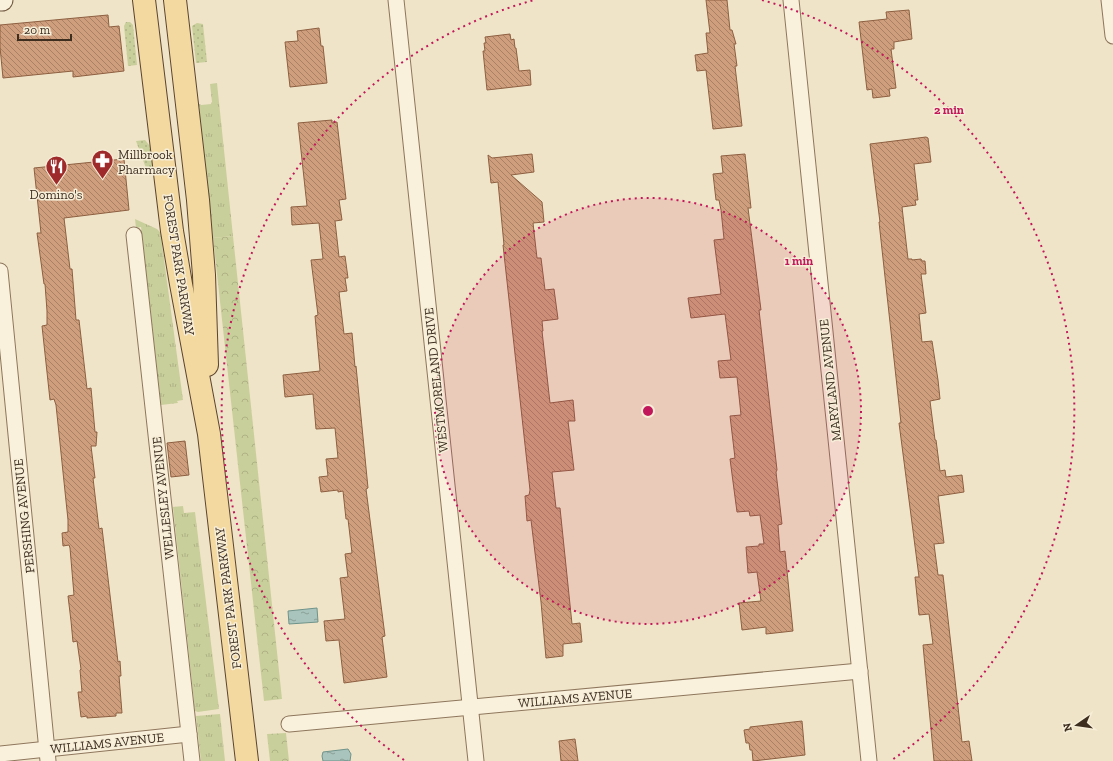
<svg xmlns="http://www.w3.org/2000/svg" width="1113" height="761" viewBox="0 0 1113 761" font-family="'Zilla Slab',serif">
<defs>
<pattern id="grass-tufts" width="24" height="20" patternUnits="userSpaceOnUse"><rect width="24" height="20" fill="#c9cf9b"/><path d="M3 7l-1-3M5 7V3M7 7l1-3M15 17l-1-3M17 17v-4M19 17l1-3" fill="none" stroke="#aeb285"/></pattern>
<pattern id="forest-crowns" width="20" height="18" patternUnits="userSpaceOnUse"><rect width="20" height="18" fill="#c9cf9b"/><path d="M2 6a3 3 0 1 1 6 0M12 15a3 3 0 1 1 6 0" fill="none" stroke="#aeb285"/></pattern>
<pattern id="garden-dots" width="8" height="8" patternUnits="userSpaceOnUse"><rect width="8" height="8" fill="#c9cf9b"/><path d="M2 2h.1M6 6h.1" fill="none" stroke="#aeb285" stroke-width="1.8" stroke-linecap="round"/></pattern>
<pattern id="water-ripples" width="26" height="14" patternUnits="userSpaceOnUse"><rect width="26" height="14" fill="#a9c4bc"/><path d="M2 4q2-2 4 0t4 0M15 11q2-2 4 0t4 0" fill="none" stroke="#8ba098"/></pattern>
<pattern id="building-back-hatch" width="6" height="6" patternUnits="userSpaceOnUse"><rect width="6" height="6" fill="#cf9f7d"/><path d="M-1 5l2 2M0 0l6 6M5-1l2 2" fill="none" stroke="#a98266"/></pattern>
</defs>
<rect width="100%" height="100%" fill="#f0e4c8"/>
<g fill="url(#grass-tufts)">
<polygon points="217,83 233,236 213,238 197,104 200,104 201,105 211,104 211,103 212,102 210,84"/>
<polygon points="135,219 157,229 160,232 161,237 183,400 177,401 178,403 161,405 141,227 136,228"/>
<polygon points="183,506 184,513 195,512 219,709 198,712 195,711 173,507"/>
<polygon points="220,714 225,761 201,761 196,716"/>
</g>
<g fill="url(#forest-crowns)">
<polygon points="233,236 282,699 264,701 213,238"/>
<polygon points="286,733 289,761 270,761 267,734"/>
</g>
<g fill="url(#garden-dots)">
<polygon points="126,22 130,22 133,25 137,65 128,66 124,26"/>
<polygon points="197,23 203,24 207,62 196,63 192,26"/>
<polygon points="145,140 150,146 153,170 147,171 136,141"/>
</g>
<g fill="url(#water-ripples)" stroke="#6f938a">
<polygon points="317,608 318,622 289,624 288,611"/>
<polygon points="348,749 351,754 350,761 323,761 322,756 323,752"/>
</g>
<g fill="url(#building-back-hatch)" stroke="#8d5f41">
<polygon points="706,0 727,0 730,30 732,30 736,44 734,44 737,66 735,66 742,126 713,129 706,70 697,71 695,55 708,53 706,33 710,33"/>
<polygon points="909,10 912,39 894,42 894,49 891,49 896,88 889,89 890,96 873,98 872,89 867,90 859,22 887,19 886,12"/>
<polygon points="108,15 109,27 119,26 124,71 73,77 73,71 3,78 0,47 0,25"/>
<polygon points="319,28 321,46 323,46 327,83 290,87 285,42 298,41 297,31"/>
<polygon points="510,34 511,40 514,39 515,48 516,48 519,71 530,70 531,85 487,90 483,51 485,51 484,43 486,43 485,37"/>
<polygon points="332,120 332,123 337,122 346,199 339,200 342,220 335,221 339,257 345,256 348,278 345,278 347,291 339,292 344,334 352,333 355,367 356,366 368,488 366,489 385,636 382,637 387,677 344,683 339,640 326,641 324,621 345,619 340,578 348,577 345,554 352,553 348,519 346,519 343,491 338,492 338,490 321,492 319,477 328,476 326,459 338,458 335,428 316,429 313,394 285,397 283,375 320,371 315,316 318,315 311,260 323,259 319,223 292,225 291,207 307,206 298,123"/>
<polygon points="926,137 928,138 931,162 914,164 918,200 915,200 916,205 902,207 908,259 912,259 912,260 921,259 922,261 925,261 926,274 921,274 926,313 919,314 922,342 932,341 938,380 940,399 930,401 935,440 936,440 940,471 945,470 946,477 962,475 964,492 938,496 944,543 934,544 938,575 943,575 962,742 969,741 972,761 934,761 923,645 933,644 929,614 919,615 915,577 919,577 899,423 901,423 879,222 880,222 870,144"/>
<polygon points="532,154 534,172 511,175 542,202 544,222 533,223 537,258 541,258 545,290 554,289 558,319 542,321 543,331 542,331 550,403 573,400 575,421 568,421 574,470 552,472 556,508 560,508 572,624 580,623 582,642 563,644 563,656 546,658 541,602 531,520 527,521 525,496 529,495 530,490 503,245 504,245 498,182 491,183 488,155 492,158"/>
<polygon points="745,154 751,208 748,208 761,310 759,310 777,470 776,472 782,524 778,525 780,552 785,551 793,631 766,634 766,627 742,630 739,603 761,601 757,572 748,573 746,547 759,546 759,544 764,544 760,515 750,516 749,511 737,512 730,459 735,458 730,416 741,415 737,377 720,378 718,361 731,360 725,314 691,318 688,298 721,294 714,240 724,239 721,210 719,200 716,200 713,174 723,173 721,156"/>
<polygon points="124,159 129,210 64,218 70,269 72,269 76,320 79,320 87,389 91,388 95,432 97,432 96,446 91,446 95,478 93,478 99,529 102,528 118,662 120,661 121,676 119,676 122,713 116,713 116,716 87,718 87,716 81,717 78,692 82,692 80,670 81,669 77,641 73,642 71,621 68,596 74,595 70,548 69,545 63,546 62,533 68,532 68,520 56,405 54,399 50,400 42,326 47,325 47,311 45,284 44,284 37,233 41,233 34,168"/>
<polygon points="185,441 189,475 171,477 167,443"/>
<polygon points="802,721 805,755 753,761 752,750 750,750 749,743 746,743 744,730 750,729 750,727"/>
<polygon points="575,739 578,761 561,761 559,741"/>
</g>
<g fill="none" stroke-linecap="round" stroke-linejoin="round">
<defs>
<g id="street">
<polyline points="396,0 476,761"/>
<polyline points="791,0 869,761"/>
<polyline points="1109,0 1113,36"/>
<polyline points="134,235 192,761"/>
<polyline points="0,271 48,761"/>
<polyline points="289,724 860,671"/>
<polyline points="0,754 189,734"/>
</g>
<polyline id="secondary" points="0,0 2,0"/>
<g id="primary">
<polyline points="144,0 172,231 181,284 209,434 247,761"/>
<polyline points="175,0 198,200 204,275 207,365"/>
</g>
</defs>
<use href="#street" stroke="#8d765c" stroke-width="17"/>
<use href="#secondary" stroke="#6f573f" stroke-width="23"/>
<use href="#primary" stroke="#5b4430" stroke-width="24"/>
<use href="#street" stroke="#faf1dc" stroke-width="15"/>
<use href="#secondary" stroke="#faf1dc" stroke-width="21"/>
<use href="#primary" stroke="#f3d9a0" stroke-width="22"/>
</g>
<circle cx="648" cy="411" r="213" fill="#c2185b" fill-opacity=".12"/>
<g fill="none" stroke="#c2185b" stroke-width="2" stroke-dasharray="2 4">
<circle cx="648" cy="411" r="213"/>
<path d="M404 760A426 426 0 0 1 534 0M762 0A426 426 0 0 1 892 760"/>
</g>
<defs>
<symbol id="pharmacy-pin" viewBox="-11 -11 22 30"><path d="M0 17L-7.5 6A9.5 9.5 0 1 1 7.5 6Z" fill="#9e2a2b" stroke="#f7eed8"/><path d="M-2-6h4v4h4v4h-4v4h-4v-4h-4v-4h4Z" fill="#fff"/></symbol>
<symbol id="restaurant-pin" viewBox="-11 -11 22 30"><path d="M0 17L-7.5 6A9.5 9.5 0 1 1 7.5 6Z" fill="#9e2a2b" stroke="#f7eed8"/><path d="M-5-6h1v4h1v-4h1v4h1v-4h1v5L-1.5 .5V6h-2V.5L-5-1ZM5-6V6H3V1.5H1.5Q1.5-4 5-6Z" fill="#fff"/></symbol>
</defs>
<g fill-rule="evenodd">
<use href="#pharmacy-pin" x="90" y="148" width="25" height="34"/>
<use href="#restaurant-pin" x="44" y="154" width="25" height="34"/>
</g>
<g text-anchor="middle" dominant-baseline="central" stroke-width="3" stroke-linejoin="round" paint-order="stroke">
<g font-size="13" fill="#3d2e20" stroke="#f7eed8" text-anchor="start">
<text x="118" y="154">Millbrook<tspan x="118" dy="15">Pharmacy</tspan></text>
<text x="56" y="194" text-anchor="middle">Domino's</text>
</g>
<g font-size="13" fill="#3d2e20" stroke="#f7eed8">
<text transform="translate(179 265) rotate(81)">FOREST PARK PARKWAY</text>
<text transform="translate(436 380) rotate(-96)">WESTMORELAND DRIVE</text>
<text transform="translate(830 380) rotate(-96)">MARYLAND AVENUE</text>
<text transform="translate(163 498) rotate(-96)">WELLESLEY AVENUE</text>
<text transform="translate(24 516) rotate(-96)">PERSHING AVENUE</text>
<text transform="translate(228 598) rotate(-97)">FOREST PARK PARKWAY</text>
<text transform="translate(575 698) rotate(-5)">WILLIAMS AVENUE</text>
<text transform="translate(107 743) rotate(-6)">WILLIAMS AVENUE</text>
</g>
</g>
<circle cx="648" cy="411" r="6" fill="#c2185b" stroke="#f7eed8" stroke-width="2"/>
<g font-size="12" text-anchor="middle" font-weight="bold" fill="#c2185b" stroke="#f7eed8" stroke-width="3" stroke-linejoin="round" paint-order="stroke">
<text x="949" y="114">2 min</text>
<text x="799" y="265">1 min</text>
</g>
<g transform="translate(1077 725) rotate(257)" stroke="#f7eed8" stroke-width="3" paint-order="stroke">
<path d="M0-3L7 15L0 10L-7 15Z" fill="#3d2e20"/>
<text y="-6" font-size="11" font-weight="bold" text-anchor="middle" fill="#3d2e20">N</text>
</g>
<path d="M18 34v6h53v-6" fill="none" stroke="#3d2e20" stroke-width="2"/>
<text x="24" y="34" font-size="12" fill="#3d2e20" stroke="#f7eed8" stroke-width="3" paint-order="stroke">20 m</text>
</svg>
